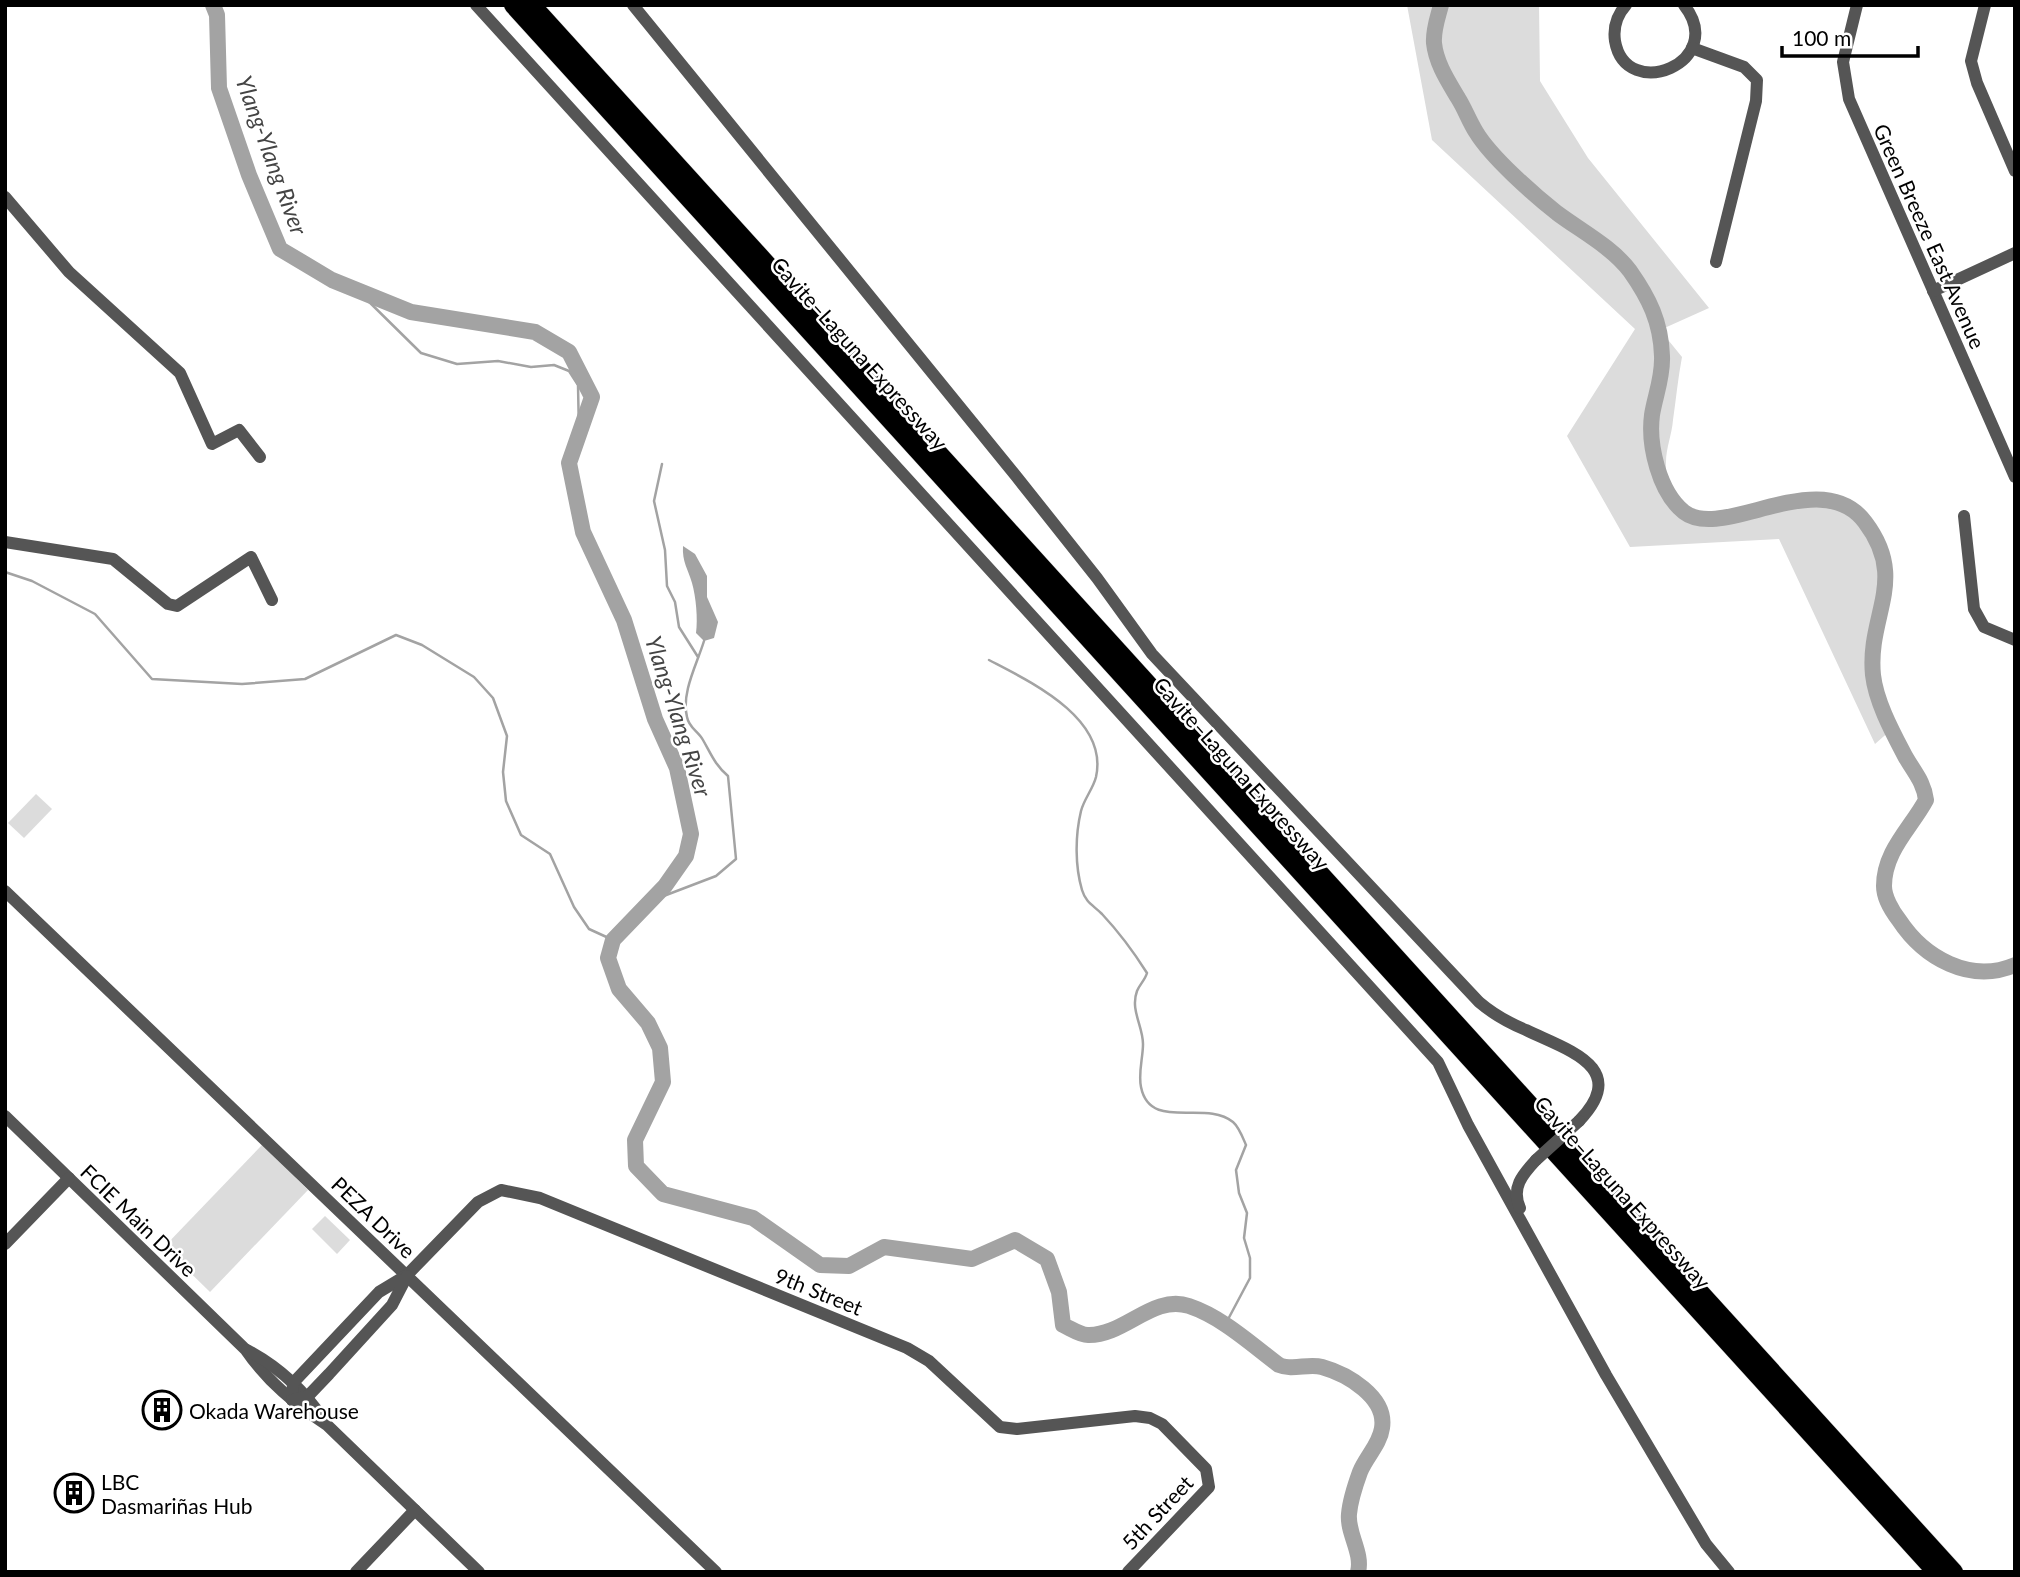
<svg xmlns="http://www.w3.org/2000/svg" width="2020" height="1577" viewBox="0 0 2020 1577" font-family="Lato,sans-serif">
<rect width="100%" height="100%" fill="#fff"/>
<g fill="#dcdcdc">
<path d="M1407,5H1539L1540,81L1588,158L1709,308L1660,330L1682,357C1678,378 1676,399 1673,420C1672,434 1666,448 1666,462C1664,553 1743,507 1791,498C1814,494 1849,503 1864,521C1880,540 1892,576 1885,601C1880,618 1872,634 1872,652C1872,680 1882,703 1892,729L1875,744L1779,539L1630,547L1567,436L1635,329L1432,140Z"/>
<polygon points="36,794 52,809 24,838 8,823"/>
<polygon points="262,1145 308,1190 210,1292 164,1247"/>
<polygon points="325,1216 350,1240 337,1254 312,1229"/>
</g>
<path fill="#a3a3a3" d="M683,546L695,554L707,576V597L718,622L714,638L704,641L696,633C698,619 696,597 692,583C688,569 682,562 683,546Z"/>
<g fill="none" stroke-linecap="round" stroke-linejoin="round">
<g stroke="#a3a3a3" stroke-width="2.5">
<polyline points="357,290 421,353 457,364 498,361 531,367 554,365 569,371 578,385 579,435"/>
<polyline points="662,464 654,501 665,550 667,586 675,602 679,627 698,657"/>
<polyline points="5,572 32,581 95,614 152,679 242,684 305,679 396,635 422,645 474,677 493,698 507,736 503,772 506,801 521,835 550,854 574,907 589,929 613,940"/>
<path d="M989,660C1029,681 1109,718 1096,777C1093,789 1084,799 1081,811C1075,836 1075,866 1082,890C1086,903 1093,905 1102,914C1117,930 1135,954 1147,973C1145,980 1140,984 1137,991C1130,1010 1143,1026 1143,1044C1143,1058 1138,1073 1141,1087C1150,1132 1205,1099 1233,1122C1239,1127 1243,1138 1246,1145L1236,1170L1239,1193L1247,1213L1244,1238L1250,1258V1278L1225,1325"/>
<path d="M636,914L661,897L716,876L736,859L728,776C715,765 711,754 703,740C698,731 689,728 687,717C681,693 697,664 704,641"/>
</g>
<g stroke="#a3a3a3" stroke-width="16">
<path d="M213,5L217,15L219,88L249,175L280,249L332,280L411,312L535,332L569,352L592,397L569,463L583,532L624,620L655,719L677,768L691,834L686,856L665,886L613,940L608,958L619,989L648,1023L660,1048L663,1082L635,1140L636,1166L663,1194L753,1218L820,1265L849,1266L884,1247L972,1259L1015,1240L1047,1259L1059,1292L1063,1325C1070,1328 1080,1335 1088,1335C1124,1336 1153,1294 1189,1306C1222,1317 1251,1344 1279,1365C1293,1371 1308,1363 1322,1367C1347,1374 1387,1397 1382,1428C1380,1444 1366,1457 1360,1472C1356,1483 1350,1502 1349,1514C1347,1533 1363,1553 1358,1572"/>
<path d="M1441,5C1438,17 1433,30 1434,43C1436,63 1448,81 1458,98C1465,109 1469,121 1476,132C1491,157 1533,194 1557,213C1581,231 1612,247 1630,271C1649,298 1661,322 1662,356C1663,377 1655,396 1652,415C1648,445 1659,492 1684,512C1722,542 1821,463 1865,522C1909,580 1867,615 1873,675C1876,702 1893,733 1905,756C1914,772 1924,782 1926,800C1911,828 1884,851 1884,886C1884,897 1892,911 1899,920C1924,958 1970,984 2015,965"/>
</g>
<defs>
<g id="highway">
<polyline points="513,5 1936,1572"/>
<polyline points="532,5 1954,1572"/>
</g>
</defs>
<use href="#highway" stroke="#dbdbdb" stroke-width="19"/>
<g stroke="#555" stroke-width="12">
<polyline points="476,5 1438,1062 1468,1125 1606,1375 1706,1544 1729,1572"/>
<path d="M633,5L1016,476L1097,578L1152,654L1479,1002C1493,1014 1509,1023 1526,1030C1567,1050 1631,1067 1579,1121"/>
<path d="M1626,5C1617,15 1613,27 1615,41C1626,104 1729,62 1684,5"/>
<polyline points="1857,5 1843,62 1849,99 2015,477"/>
<polyline points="1985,5 1971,61 1977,83 2015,171"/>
<polyline points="1692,48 1744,67 1757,80 1756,101 1716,262"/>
<polyline points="5,197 69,272 180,373 212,444 239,430 260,457"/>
<polyline points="1933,291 2015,253"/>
<polyline points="1964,516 1974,609 1984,627 2015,640"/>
<polyline points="5,542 113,559 168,604 177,606 251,557 272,600"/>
<polyline points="5,891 716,1572"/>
<path d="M5,1116L246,1350C268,1382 295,1404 327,1425L479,1572"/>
<path d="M1520,1208C1511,1188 1522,1175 1536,1160"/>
<polyline points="5,1244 69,1178"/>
<path d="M247,1350C279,1367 303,1389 323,1419"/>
<polyline points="292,1400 293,1383 379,1292 407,1275 478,1202 501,1190 540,1198 907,1348 929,1361 1000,1427 1017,1429 1135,1416 1150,1418 1162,1424 1206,1469 1209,1487 1128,1572"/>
<polyline points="292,1400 308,1396 329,1374 392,1305 407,1276"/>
<polyline points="356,1572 415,1510"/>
</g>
<use href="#highway" stroke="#000" stroke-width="18"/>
<polyline stroke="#555" stroke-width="12" points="1536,1160 1579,1121"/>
</g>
<defs>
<symbol id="building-ring" viewBox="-11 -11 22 22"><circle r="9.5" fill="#fff" stroke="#000" stroke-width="1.5"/><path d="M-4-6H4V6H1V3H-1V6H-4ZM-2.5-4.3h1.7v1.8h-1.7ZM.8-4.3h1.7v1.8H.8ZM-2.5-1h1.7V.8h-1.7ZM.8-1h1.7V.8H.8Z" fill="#000"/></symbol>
</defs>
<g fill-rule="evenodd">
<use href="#building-ring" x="140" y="1388" width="44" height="44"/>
<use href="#building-ring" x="52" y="1471" width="44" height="44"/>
</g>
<g text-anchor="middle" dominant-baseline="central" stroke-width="5" stroke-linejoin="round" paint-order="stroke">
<g font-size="21" fill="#000" stroke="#fff">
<text transform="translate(1930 236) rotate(66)">Green Breeze East Avenue</text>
<text transform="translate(860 353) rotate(48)">Cavite–Laguna Expressway</text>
<text transform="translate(1242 773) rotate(48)">Cavite–Laguna Expressway</text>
<text transform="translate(1623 1192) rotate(48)">Cavite–Laguna Expressway</text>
<text transform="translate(374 1217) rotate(44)">PEZA Drive</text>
<text transform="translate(139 1220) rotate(44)">FCIE Main Drive</text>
<text transform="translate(819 1291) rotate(22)">9th Street</text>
<text transform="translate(1157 1512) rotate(-47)">5th Street</text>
</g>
<g font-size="21" fill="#000" stroke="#fff" text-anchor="start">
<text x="189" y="1410">Okada Warehouse</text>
<text x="101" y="1481">LBC<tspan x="101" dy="24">Dasmariñas Hub</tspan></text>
</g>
<g font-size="23" font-style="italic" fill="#444" stroke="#fff">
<text transform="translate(272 155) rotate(70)">Ylang-Ylang River</text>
<text transform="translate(679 716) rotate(72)">Ylang-Ylang River</text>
</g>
</g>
<rect width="2020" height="1577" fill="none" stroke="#000000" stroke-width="14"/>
<path d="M1782 46v10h136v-10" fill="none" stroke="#000000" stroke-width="3.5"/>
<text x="1792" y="46" font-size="21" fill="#000000" stroke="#ffffff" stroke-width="5" paint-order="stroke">100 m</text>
</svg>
